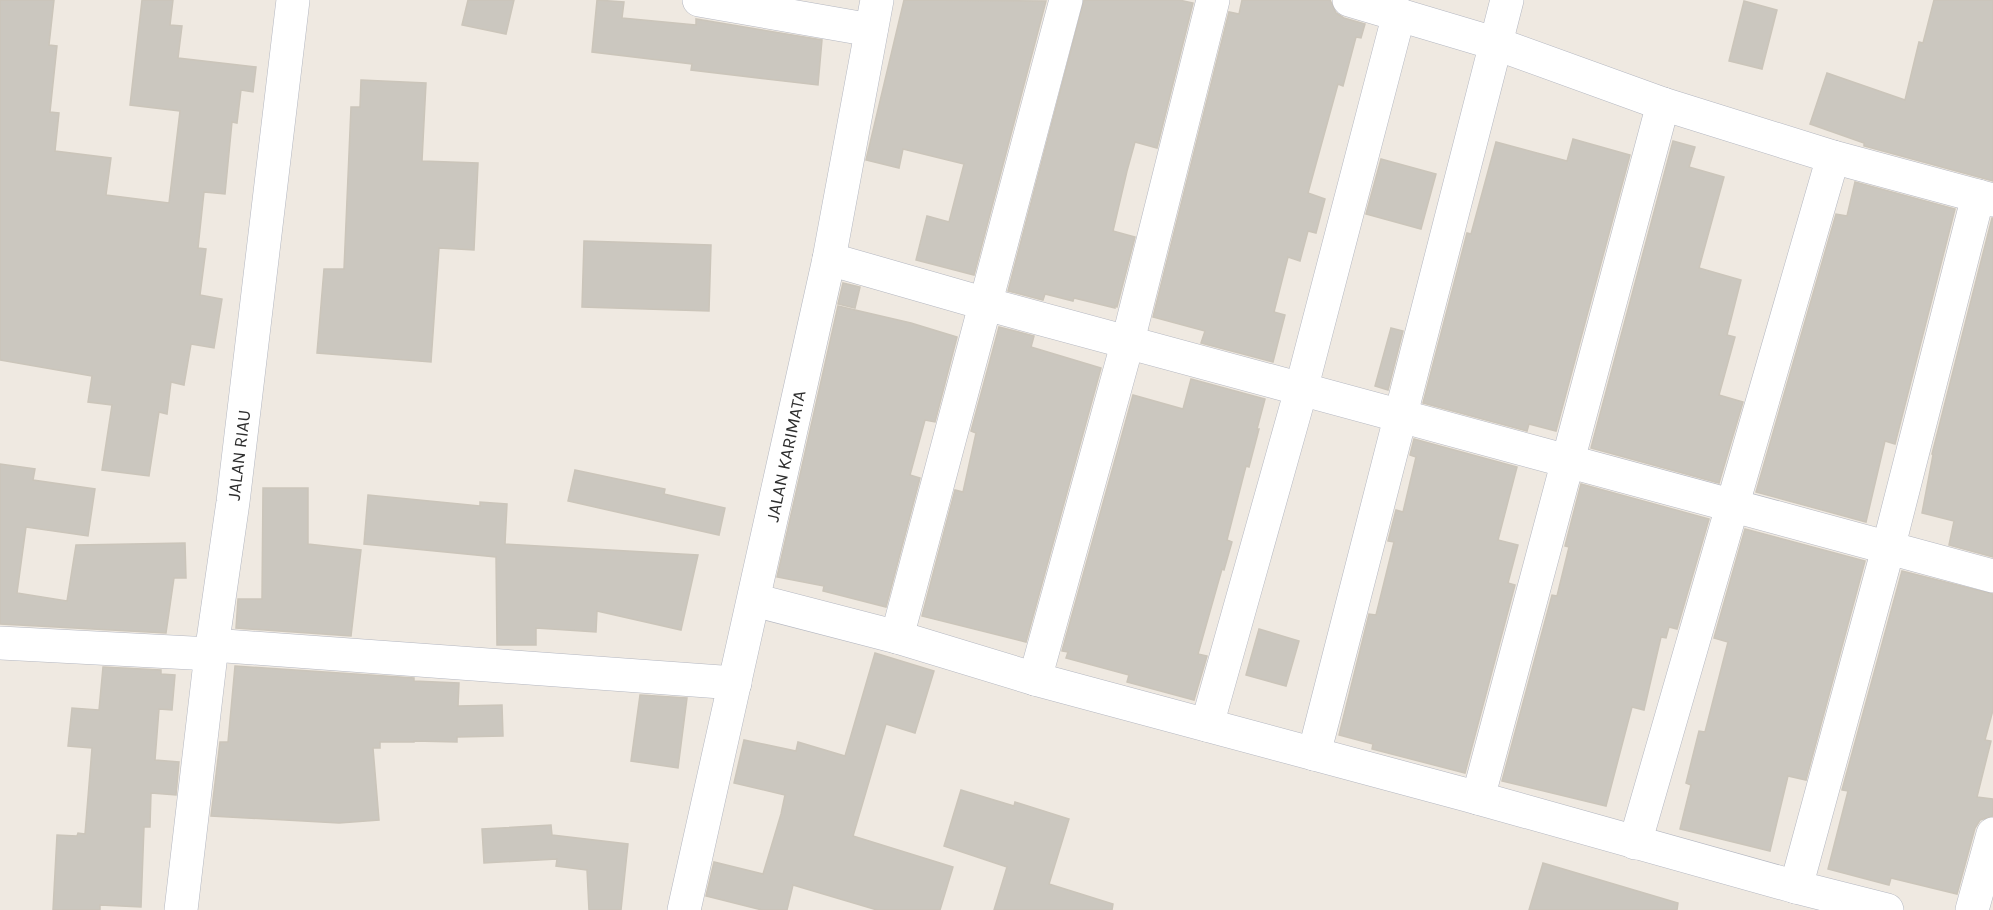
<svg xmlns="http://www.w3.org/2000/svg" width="1993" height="910" viewBox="0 0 1993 910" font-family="Karla,sans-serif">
<rect width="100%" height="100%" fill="#efe9e1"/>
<g fill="#cbc7bf" stroke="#cbc5ba" stroke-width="1.5">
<polygon points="0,0 54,0 49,45 57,46 50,112 59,113 55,151 111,158 106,195 169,203 180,111 130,105 142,0 173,0 170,25 182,26 178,58 256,67 253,92 241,90 237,123 232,122 225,194 204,192 198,248 206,249 200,295 222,299 214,348 191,344 184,385 171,382 167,414 159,412 149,476 102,470 112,405 88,402 92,376 0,360"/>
<polygon points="468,0 514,0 506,34 462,25"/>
<polygon points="597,0 624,2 622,18 696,25 696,19 822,40 818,85 691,70 692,64 592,52"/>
<polygon points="904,0 1046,1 974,275 916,260 927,216 949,222 964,164 903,149 899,168 866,160"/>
<polygon points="1084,0 1179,0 1193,3 1157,148 1135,142 1127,171 1113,231 1135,237 1117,307 1115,306 1115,308 1074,298 1073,301 1045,294 1043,300 1008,291"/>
<polygon points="1242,0 1330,0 1336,13 1344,18 1365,24 1361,38 1356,37 1343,86 1338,84 1308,193 1325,199 1316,233 1308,231 1300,261 1288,257 1274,312 1285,315 1273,362 1201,343 1205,331 1153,317 1229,12 1239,14"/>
<polygon points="1934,0 1993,0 1993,181 1864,146 1864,143 1810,124 1827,73 1905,100 1919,42 1923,43"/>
<polygon points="1744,1 1777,10 1762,69 1729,61"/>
<polygon points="361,80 426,83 422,161 478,163 474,250 439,248 431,362 317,353 324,269 344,269 351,107 360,107"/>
<polygon points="1573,139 1630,155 1556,431 1529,424 1527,431 1423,403 1467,233 1471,234 1496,142 1567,161"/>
<polygon points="1673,141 1695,147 1689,167 1724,177 1699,268 1741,280 1727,335 1735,337 1719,395 1743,402 1719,483 1591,448"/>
<polygon points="1381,159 1436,174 1421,229 1366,214"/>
<polygon points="1855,182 1955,209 1895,444 1885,441 1866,522 1756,492 1836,214 1847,216"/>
<polygon points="1992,218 1993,218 1993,557 1949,545 1954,521 1922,513 1933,455 1932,454"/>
<polygon points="584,241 711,245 709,311 582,307"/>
<polygon points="843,283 860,287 855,308 838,304"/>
<polygon points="838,306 911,323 957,337 935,422 925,420 910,475 920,478 886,607 823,591 824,586 777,577"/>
<polygon points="999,327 1034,336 1031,347 1101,368 1026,642 922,616 955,490 963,492 976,433 971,431"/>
<polygon points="1391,328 1403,331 1388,390 1375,386"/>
<polygon points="1191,379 1265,399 1257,429 1259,429 1249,467 1246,466 1227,540 1232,542 1224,570 1222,569 1198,654 1207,656 1194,700 1127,682 1129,675 1066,658 1068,652 1062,651 1133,395 1183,409"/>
<polygon points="1414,439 1517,467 1498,540 1518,545 1508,583 1515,585 1465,773 1372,749 1373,744 1339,735 1369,614 1376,615 1394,542 1388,541 1396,510 1403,512 1416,457 1410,455"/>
<polygon points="0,464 35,469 33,480 95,489 88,536 26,527 17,593 67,601 76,545 185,543 186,578 174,578 166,633 0,624"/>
<polygon points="575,470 665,489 664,494 725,508 719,535 568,501"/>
<polygon points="1581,484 1709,519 1677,629 1669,627 1666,638 1661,637 1644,710 1632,707 1606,806 1502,781 1552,595 1557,596 1569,547 1565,546"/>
<polygon points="263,488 308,488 308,544 361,550 351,636 236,628 238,599 262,599"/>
<polygon points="368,495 480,506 480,502 507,504 505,544 698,555 681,630 597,611 596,632 536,628 536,645 497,645 496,557 364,544"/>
<polygon points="1745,529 1865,561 1806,780 1788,776 1770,851 1680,829 1691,785 1686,783 1699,731 1705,732 1728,642 1714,638"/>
<polygon points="1902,571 1993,594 1993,710 1985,740 1991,741 1977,797 1993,799 1993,816 1980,820 1975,828 1957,894 1891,878 1889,885 1828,869 1848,791 1842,790"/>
<polygon points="1259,629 1299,641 1286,686 1246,675"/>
<polygon points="875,653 934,671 915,733 886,724 853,836 953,867 940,910 877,910 793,885 787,910 762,910 706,896 714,862 763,874 781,814 785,795 734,783 744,740 796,751 798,742 845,756"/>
<polygon points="235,666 414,678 414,681 459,683 458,706 502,705 503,736 457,737 457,742 414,741 414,742 380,742 380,748 373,748 379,820 339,823 211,816 220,742 228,742"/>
<polygon points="103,667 161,670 161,674 175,675 172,710 159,709 155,760 179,762 176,795 151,793 150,827 144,827 141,907 100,905 100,910 53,910 57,835 77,836 78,833 85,834 92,748 68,746 72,708 99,710"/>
<polygon points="640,695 687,698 678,768 631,761"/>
<polygon points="961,790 1014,806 1015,802 1069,819 1049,884 1113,904 1112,910 994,910 1007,867 944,846"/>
<polygon points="551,825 552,835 628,844 621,910 589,910 587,870 556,866 557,859 484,863 482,829"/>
<polygon points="1543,863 1678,903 1677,910 1529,910"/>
</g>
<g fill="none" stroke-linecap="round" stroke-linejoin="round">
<defs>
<g id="minor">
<polyline points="699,0 871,30"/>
<polyline points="1349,0 1497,44 1663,104 1833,157 1993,200"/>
<polyline points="829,259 986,304 1993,576"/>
<polyline points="754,600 897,637 1035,679 1467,795 1796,887"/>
<polyline points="897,637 1066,0"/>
<polyline points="0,643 211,654"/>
<polyline points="212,645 735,683"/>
<polyline points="1035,679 1128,341 1213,0"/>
<polyline points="1207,725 1301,390 1399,14"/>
<polyline points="1314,754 1507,0"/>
<polyline points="1478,798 1663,104"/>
<polyline points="1635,843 1833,157"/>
<polyline points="181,910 211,654 233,502 293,0"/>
<polyline points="684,910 829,259 877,0"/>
<polyline points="1887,910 1796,887 1888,549 1978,196"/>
<polyline points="1972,910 1993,834"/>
</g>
</defs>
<use href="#minor" stroke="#b4b7c1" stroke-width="34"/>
<use href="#minor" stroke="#fff" stroke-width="33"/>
</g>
<g text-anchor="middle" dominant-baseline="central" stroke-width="4.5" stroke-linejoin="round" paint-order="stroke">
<g font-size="18" fill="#2e2e2e" stroke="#fff">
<text transform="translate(239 455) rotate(-83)">JALAN RIAU</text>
<text transform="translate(786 456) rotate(-78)">JALAN KARIMATA</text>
</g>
</g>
</svg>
